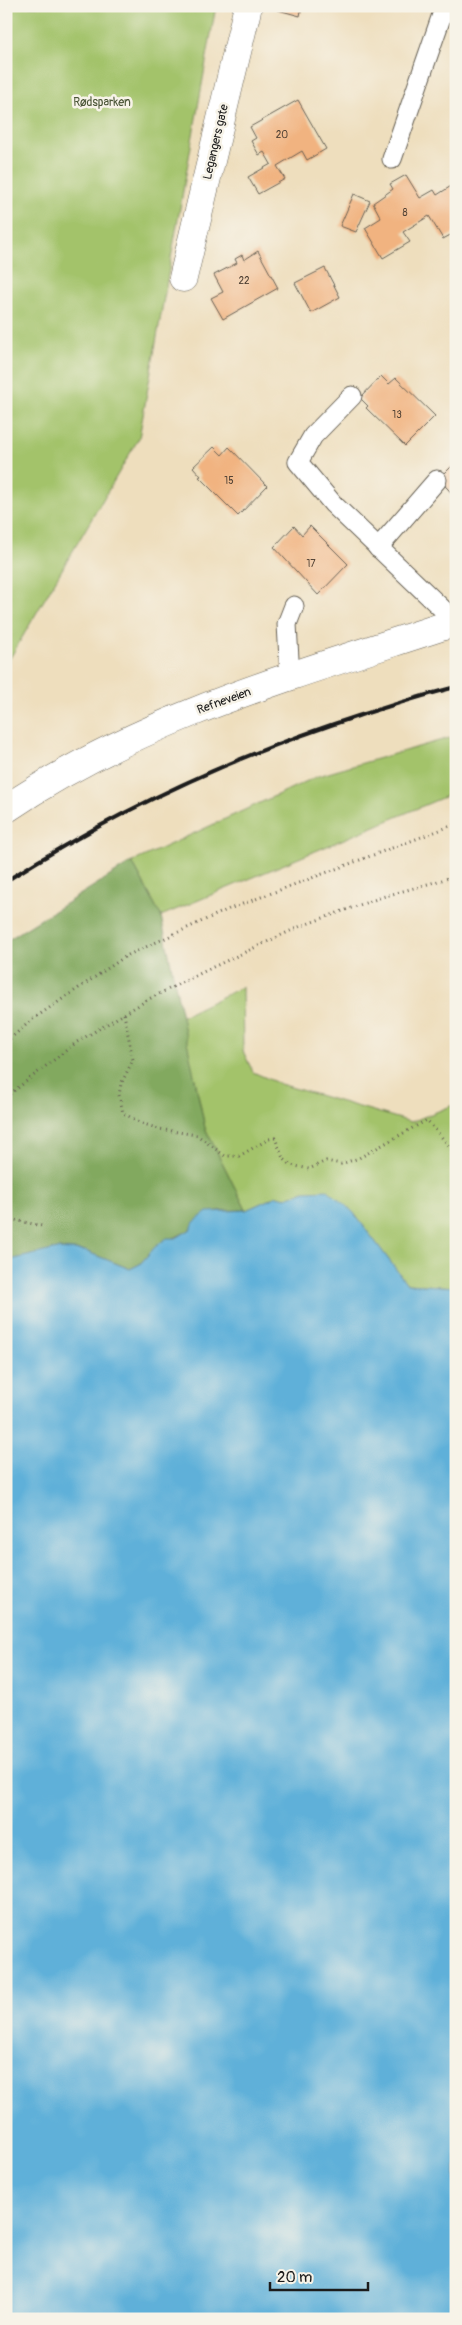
<svg xmlns="http://www.w3.org/2000/svg" width="462" height="2325" viewBox="0 0 462 2325" font-family="Pangolin,sans-serif">
<rect width="100%" height="100%" fill="#f7f3e8"/>
<filter id="ink" filterUnits="userSpaceOnUse"><feTurbulence type="fractalNoise" baseFrequency=".02" numOctaves="2"/><feDisplacementMap in="SourceGraphic" scale="10" xChannelSelector="R" yChannelSelector="G"/><feConvolveMatrix kernelMatrix="1 2 1 2 8 2 1 2 1" color-interpolation-filters="sRGB"/></filter>
<filter id="wash" filterUnits="userSpaceOnUse"><feTurbulence type="fractalNoise" baseFrequency=".0096" numOctaves="4" result="noise"/><feDisplacementMap in="SourceGraphic" scale="20" xChannelSelector="R" yChannelSelector="G"/><feGaussianBlur stdDeviation="1.12" result="paint"/><feColorMatrix in="noise" values="0 0 0 0 0 0 0 0 0 0 0 0 0 0 0 0 0 1.4 0 .05"/><feComposite in="paint" operator="in"/></filter>
<g filter="url(#wash)">
<rect width="100%" height="100%" fill="#eedebd"/>
<g fill="#a3c36b" stroke="#607044">
<polygon points="6,6 216,6 139,438 6,665"/>
<polygon points="456,736 456,792 161,916 132,862 318,776"/>
<polygon points="242,987 243,1051 253,1072 280,1084 411,1122 456,1104 456,1287 407,1284 353,1212 305,1191 286,1198 277,1196 246,1210 205,1128 195,1079 160,1027"/>
</g>
<path fill="#82a95f" stroke="#4f623e" d="M132,862L161,916L205,1128L246,1210C226,1211 200,1207 192,1229L155,1247L140,1264L130,1269L85,1251L58,1249L6,1261V941Z"/>
<polygon fill="#5eb0d9" stroke="#3d667a" points="328,1190 353,1212 407,1284 456,1287 456,2319 6,2319 6,1261 57,1249 85,1251 130,1269 140,1264 155,1247 167,1238 176,1238 191,1229 194,1222 207,1212 246,1210 277,1196 286,1198 305,1191"/>
<g id="blocks">
<g fill="#f1b380">
<polygon points="279,6 302,6 300,16 278,10"/>
<polygon points="298,100 326,149 307,160 302,151 277,166 285,179 258,194 248,177 271,164 264,152 259,155 251,141 256,138 250,127"/>
<polygon points="406,175 420,198 434,190 437,195 456,183 456,232 443,239 429,216 403,232 410,242 383,258 365,228 381,218 373,203 393,189 390,184"/>
<polygon points="354,194 370,201 356,232 340,226"/>
<polygon points="258,251 278,288 223,319 211,298 223,292 214,275 237,263 235,259 242,255 244,260"/>
<polygon points="325,268 340,297 311,313 295,283"/>
<polygon points="381,376 389,384 396,378 435,416 405,446 366,408 368,406 360,398"/>
<polygon points="214,447 222,455 229,447 267,486 238,516 199,477 201,476 193,467"/>
<polygon points="456,462 456,498 439,479"/>
<polygon points="294,526 302,535 310,526 348,564 318,595 274,547"/>
</g>
</g>
</g>
<g filter="url(#ink)">
<use href="#blocks" fill-opacity="0" stroke="#666054" stroke-width="1"/>
<g fill="none" stroke-linecap="round" stroke-linejoin="round">
<defs>
<g id="service">
<polyline points="392,159 445,6"/>
<polyline points="352,396 313,436 298,462 333,504 456,622"/>
<polyline points="378,548 437,480"/>
<polyline points="290,677 287,624 294,606"/>
</g>
<g id="minor">
<polyline points="183,278 248,6"/>
<path d="M6,809C141,717 302,673 456,622"/>
</g>
</defs>
<use href="#service" stroke="#666054" stroke-width="21"/>
<use href="#minor" stroke="#666054" stroke-width="29"/>
<g stroke="#666054" stroke-width="3" stroke-dasharray="1 4" stroke-linecap="butt">
<polyline points="124,1014 133,1060 121,1084 119,1095 123,1113 141,1123 159,1129 197,1135 225,1156 239,1156 269,1139 275,1138 283,1158 291,1165 309,1169 326,1161 341,1164 359,1158 427,1120 456,1154"/>
<polyline points="6,1042 33,1019 126,956 229,909 456,824"/>
<polyline points="6,1097 77,1042 149,999 211,968 301,926 382,897 456,876"/>
<polyline points="6,1218 42,1226"/>
</g>
<use href="#service" stroke="#fff" stroke-width="19"/>
<use href="#minor" stroke="#fff" stroke-width="28"/>
<path stroke="#1c1c1c" stroke-width="4" d="M6,881C116,811 234,756 358,716C390,706 423,695 456,687"/>
</g>
</g>
<g text-anchor="middle" dominant-baseline="central" stroke-width="5" stroke-linejoin="round" paint-order="stroke">
<g font-size="10" fill="#514235">
<text x="282" y="135">20</text>
<text x="405" y="213">8</text>
<text x="244" y="281">22</text>
<text x="397" y="415">13</text>
<text x="229" y="481">15</text>
<text x="311" y="564">17</text>
</g>
<g font-size="12" fill="#4b5638" stroke="#f7f3e8">
<text x="102" y="102">Rødsparken</text>
</g>
<g font-size="12" fill="#1c1c1c" stroke="#f7f3e8">
<text transform="translate(216 142) rotate(-77)">Legangers gate</text>
<text transform="translate(224 701) rotate(-20)">Refneveien</text>
</g>
</g>
<rect width="462" height="2325" fill="none" stroke="#f7f3e8" stroke-width="25"/>
<path d="M270 2282v8h98v-8" fill="none" stroke="#1c1c1c" stroke-width="2.5"/>
<text x="277" y="2282" font-size="15" fill="#1c1c1c" stroke="#f7f3e8" stroke-width="4" paint-order="stroke">20 m</text>
</svg>
